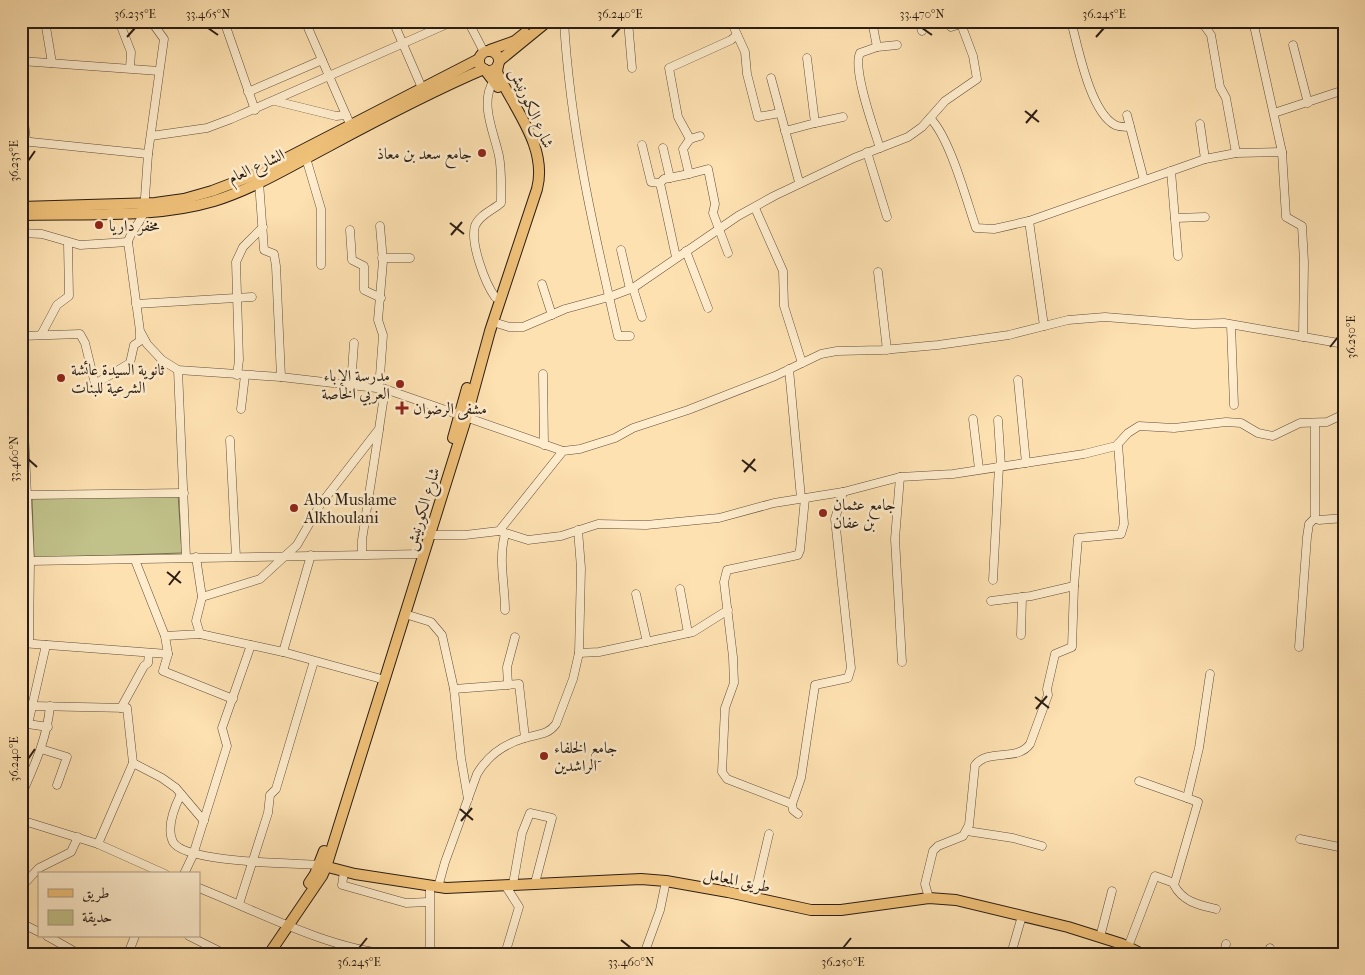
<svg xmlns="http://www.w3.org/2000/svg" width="1365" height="975" viewBox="0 0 1365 975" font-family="'IM FELL French Canon',Amiri,serif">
<rect width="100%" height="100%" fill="#fee1b1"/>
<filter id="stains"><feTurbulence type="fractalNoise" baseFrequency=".004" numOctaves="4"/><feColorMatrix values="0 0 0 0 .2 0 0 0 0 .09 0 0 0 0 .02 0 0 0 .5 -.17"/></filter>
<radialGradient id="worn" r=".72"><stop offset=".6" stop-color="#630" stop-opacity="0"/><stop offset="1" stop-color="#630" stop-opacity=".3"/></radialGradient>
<polygon fill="#c1c28a" stroke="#767050" points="178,494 182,553 34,558 32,498"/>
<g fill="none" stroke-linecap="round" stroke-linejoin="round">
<defs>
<g id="minor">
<polyline points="45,21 52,63"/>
<polyline points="119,21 131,52 130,68"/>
<path d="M151,21L164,39L148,154L144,212C140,224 131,230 128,242L140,331L147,344L162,360L178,370L281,377L385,389L563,451"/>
<polyline points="224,21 255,110"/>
<polyline points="305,21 350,124"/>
<polyline points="393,21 422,88"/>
<polyline points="468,21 484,52"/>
<path d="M564,21C570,128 594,232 618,336H630"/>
<polyline points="628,21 632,68"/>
<polyline points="731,21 745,52 747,74 758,117 780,113"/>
<polyline points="872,21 877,47"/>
<polyline points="919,21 922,31"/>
<path d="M1071,21C1078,47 1090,112 1115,125C1119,127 1125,127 1130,127"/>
<polyline points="1201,21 1211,35 1220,87 1226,98 1236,153"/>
<polyline points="1253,21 1282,152"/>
<polyline points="21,24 37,21"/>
<polyline points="1293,45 1308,103"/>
<polyline points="21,61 159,71"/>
<polyline points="771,78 799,182"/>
<path d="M494,80C479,103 494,132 499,156C502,171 501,188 501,203C493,210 479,215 475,226C470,243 485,283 495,297"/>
<polyline points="21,90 26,141 21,159"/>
<polyline points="248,92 322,60"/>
<polyline points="275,101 336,116 346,115"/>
<polyline points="1274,113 1344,90"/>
<polyline points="1127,115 1144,180"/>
<path d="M930,118C950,138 966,199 976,228L994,229L1029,221L1205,159L1236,153L1282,152L1286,217L1302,226L1304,262L1303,337"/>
<polyline points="815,123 843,117"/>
<polyline points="1200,124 1205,159"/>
<polyline points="785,131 815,123 807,58"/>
<polyline points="151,136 207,128 231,119 454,21"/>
<polyline points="690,139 700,136"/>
<polyline points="21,141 148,154"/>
<polyline points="642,145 651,182 660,183"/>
<polyline points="663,148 670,178"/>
<path d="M880,148C874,129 852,69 860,53L877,47L897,45"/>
<polyline points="867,152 887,217"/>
<polyline points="306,158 321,209 321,265"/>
<polyline points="1171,171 1178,256"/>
<polyline points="689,174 708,169 715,204 713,213 728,253"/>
<polyline points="259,182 264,250 274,254 276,266 281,377"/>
<polyline points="755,208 783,271 784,306 802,363"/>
<polyline points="1175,218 1205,217"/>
<polyline points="1029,221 1044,326"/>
<polyline points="350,230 352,260 364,266 364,290 381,298"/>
<polyline points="21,233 42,234 80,245 128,242"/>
<polyline points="621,250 630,289"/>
<polyline points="686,251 708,308"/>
<polyline points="676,257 660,183 664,179 689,174 683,149 690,139 678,117 669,68 731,40 737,35"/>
<polyline points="382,258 410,258"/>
<polyline points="878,272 887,350"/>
<polyline points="542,284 552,315"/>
<polyline points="633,288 642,317"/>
<polyline points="136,304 252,297"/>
<polyline points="493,322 509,327 523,327 565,309 609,297 633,288 738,216 774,196 854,158 908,137 922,127 945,101 977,79 973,56 961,24 951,27"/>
<polyline points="1231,325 1234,405"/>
<polyline points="41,335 57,305 69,296 68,243"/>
<polyline points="21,336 80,334 85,343 95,384 130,363 134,345 140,341 140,333"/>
<polyline points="21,365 30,561 29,643"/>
<polyline points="789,369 801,498"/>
<polyline points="178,370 186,557"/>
<polyline points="543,374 544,445"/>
<polyline points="237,375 239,360 236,262 243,247 263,227"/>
<polyline points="1018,380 1026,463"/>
<polyline points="351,385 354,343"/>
<polyline points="379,389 383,335 378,320 383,261 380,226"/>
<polyline points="241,409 245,375"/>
<polyline points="973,419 979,469"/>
<polyline points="998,420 1001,466"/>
<polyline points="1315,423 1315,518 1319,520 1344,518"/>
<polyline points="230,440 236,557"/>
<polyline points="900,477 895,539 902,662"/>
<polyline points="28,495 184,493"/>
<polyline points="499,531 528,540 561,536 598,524 646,525 719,518 774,503 843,492 900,477 953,474 1084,454 1116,446 1128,433 1139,426 1174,428 1226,422 1241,423 1258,433 1273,436 1300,423 1327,422 1344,414"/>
<polyline points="423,535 465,535 499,531 563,451 580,449 615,438 633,428 688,410 775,376 821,354 837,351 882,350 938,345 1009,335 1068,320 1105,317 1193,324 1224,323 1344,344"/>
<polyline points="362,554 362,540 379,430"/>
<polyline points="21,559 30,561 423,554"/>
<polyline points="135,560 165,636 168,654 163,671 233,699"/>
<polyline points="993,580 999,466"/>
<polyline points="680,589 688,633"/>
<polyline points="636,594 647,642"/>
<polyline points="202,597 260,579 297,545 320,505 379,429 385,389"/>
<polyline points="991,601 1031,596 1074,586 1078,538 1121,534 1124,524 1118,444"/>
<path d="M505,610C505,584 498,560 505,534"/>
<polyline points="405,614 431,622 442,635 454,689 461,758 468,799"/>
<polyline points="200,634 283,652 378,678"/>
<polyline points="1021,635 1022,597"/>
<polyline points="165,636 200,634 196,621 202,597 196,557"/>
<polyline points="21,643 168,654"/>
<polyline points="1299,647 1307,537 1309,524 1315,518"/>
<polyline points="283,652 311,555"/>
<polyline points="579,653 599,652 693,632 728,610"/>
<path d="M1210,674L1199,748L1187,798L1198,802L1174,885C1183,902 1199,905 1216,909"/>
<polyline points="508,685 507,667 515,637"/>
<polyline points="454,689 519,684 525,738"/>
<polyline points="33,706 127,708 133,763 98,844"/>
<polyline points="121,708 144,666 148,663 149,653"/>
<polyline points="21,723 48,727"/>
<polyline points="28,724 46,645"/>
<polyline points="41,749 67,757 57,785"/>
<polyline points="133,763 162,778 176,788 204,821"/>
<polyline points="1139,781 1187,798"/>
<path d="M181,794C175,806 166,828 173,842C185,863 293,863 319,865"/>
<path d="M21,796C34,766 47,739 50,706"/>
<polyline points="792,804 727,779 722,772 725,708 734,683 733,657 724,582 727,570 798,555 800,550 805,498"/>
<polyline points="798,814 793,810 792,804 801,778 815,685 848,678 851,668 835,519 843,492"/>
<polyline points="21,820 98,844 165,874"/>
<polyline points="967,831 1013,838 1042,846"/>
<polyline points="1300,839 1344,848"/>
<polyline points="344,872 342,885 406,903 428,902"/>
<polyline points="184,874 193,855 227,746 222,728 251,645"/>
<polyline points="513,884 522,833 530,813 552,818 535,883"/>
<polyline points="430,886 430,954"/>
<polyline points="21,887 39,868 71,852 78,837"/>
<path d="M438,887L445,862L477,774C488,755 504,744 525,738C538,734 548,735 556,724L573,679L579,653L581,568L578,530"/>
<path d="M199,888C257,911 328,949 391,954"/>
<polyline points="754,898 769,834"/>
<path d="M929,898L925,884L933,851L938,846L963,836L969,825L975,765C989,748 1017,762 1030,744L1048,695L1047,689L1055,654L1072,647L1074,586"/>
<polyline points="239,904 268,813 270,795 276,789 314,661"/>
<polyline points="21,923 39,932"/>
<polyline points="47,936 79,954"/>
<polyline points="189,936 225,954"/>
<polyline points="1100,937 1112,891"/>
<polyline points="1128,947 1155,876 1174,883"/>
<polyline points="130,950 141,954"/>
<polyline points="128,954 135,936"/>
<polyline points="505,954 519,907 505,885"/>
<polyline points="644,954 660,910 666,881"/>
<polyline points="1011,954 1022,916"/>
<polyline points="1224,954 1226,944"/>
<polyline points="1268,954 1270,948"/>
</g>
<g id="major">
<polyline points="490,50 515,41 525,33"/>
<circle cx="489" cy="61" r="10"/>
<polyline points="499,61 548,21"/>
<polyline points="485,70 498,87"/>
<polyline points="21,207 155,203 184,199 212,191 254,175 479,59"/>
<path d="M21,215C84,213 153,219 214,201C253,189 291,166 327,147C379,119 430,92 484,69"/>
<polyline points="453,438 467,388"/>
<polyline points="320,865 355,874 446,888 641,879 666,881 728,892 811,910 841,910 929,898 956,900 1068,927 1122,944 1142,954"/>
<polyline points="309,883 315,874 324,851"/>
<path d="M269,954L322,876L326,867L466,419L490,331L537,189C548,147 514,109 497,72L498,65"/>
</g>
</defs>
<use href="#minor" stroke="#604e3c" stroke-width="9"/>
<use href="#major" stroke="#2b1d15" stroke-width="12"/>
<use href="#minor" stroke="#feeccc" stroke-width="8"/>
<use href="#major" stroke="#efc078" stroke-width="10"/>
</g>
<path fill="none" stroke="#2b1d15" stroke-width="2" d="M208,28L218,35M922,28L932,35M127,37L135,28M612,37L620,28M1096,37L1104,28M1025,111L1039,122M1026,123L1037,110M28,161L35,151M450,223L464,234M451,235L462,222M1330,347L1338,337M28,459L37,467M742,460L756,471M744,472L755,459M167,572L181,583M169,585L180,571M1035,697L1049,708M1036,709L1047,696M28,759L35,749M460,809L473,820M461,821L472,808M621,940L631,948M359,948L367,938M843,948L851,938"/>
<g fill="#8f2418" stroke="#feeccc" stroke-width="2">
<circle cx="482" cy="153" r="5"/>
<circle cx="99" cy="225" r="5"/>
<circle cx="61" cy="378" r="5"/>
<circle cx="400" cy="384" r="5"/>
<path d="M399.5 400.5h5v5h5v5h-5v5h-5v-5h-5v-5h5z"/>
<circle cx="294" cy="508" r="5"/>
<circle cx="823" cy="513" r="5"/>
<circle cx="544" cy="756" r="5"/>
</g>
<g text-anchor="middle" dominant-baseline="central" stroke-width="5" stroke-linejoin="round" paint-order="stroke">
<g font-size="16" fill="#2b1d15" stroke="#feeccc">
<text transform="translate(532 108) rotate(66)">شارع الكورنيش</text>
<text transform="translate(256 166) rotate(-25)">الشارع العام</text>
<text transform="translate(422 509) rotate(-73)">شارع الكورنيش</text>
<text transform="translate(737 880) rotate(12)">طريق المعامل</text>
</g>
<g font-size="16" fill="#2b1d15" stroke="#feeccc" text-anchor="start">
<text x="472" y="153" text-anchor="end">جامع سعد بن معاذ</text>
<text x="109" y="225">مخفر داريا</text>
<text x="71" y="369">ثانوية السيدة عائشة<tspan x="71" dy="18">الشرعية للبنات</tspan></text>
<text x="390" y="375" text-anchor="end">مدرسة الإباء<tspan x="390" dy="18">العربي الخاصة</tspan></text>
<text x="413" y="408">مشفى الرضوان</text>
<text x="304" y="499">Abo Muslame<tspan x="304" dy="18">Alkhoulani</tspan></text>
<text x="833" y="504">جامع عثمان<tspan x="833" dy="18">بن عفان</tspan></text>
<text x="554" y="747">جامع الخلفاء<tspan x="554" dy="18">الراشدين</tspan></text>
</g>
</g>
<rect width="1365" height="975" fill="none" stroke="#fee1b1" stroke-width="55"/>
<rect x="38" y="872" width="162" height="65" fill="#feeccc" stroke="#aa9983"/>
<rect x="48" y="889" width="25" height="8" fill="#efc078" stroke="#aa9983"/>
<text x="82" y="898" font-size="15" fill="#2b1d15">طريق</text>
<rect x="48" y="910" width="25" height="15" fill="#c1c28a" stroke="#aa9983"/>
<text x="82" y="922" font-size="15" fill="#2b1d15">حديقة</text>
<rect x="28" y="28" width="1310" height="920" fill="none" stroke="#2b1d15" stroke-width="2"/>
<g font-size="12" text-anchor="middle" fill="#2b1d15">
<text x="135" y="18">36.235°E</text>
<text x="208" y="18">33.465°N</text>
<text x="620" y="18">36.240°E</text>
<text x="922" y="18">33.470°N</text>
<text x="1104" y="18">36.245°E</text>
<text transform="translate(14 161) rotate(-90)" y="4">36.235°E</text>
<text transform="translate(1351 337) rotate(-90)" y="4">36.250°E</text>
<text transform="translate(14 459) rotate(-90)" y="4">33.460°N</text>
<text transform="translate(14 759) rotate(-90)" y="4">36.240°E</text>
<text x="359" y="966">36.245°E</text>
<text x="631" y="966">33.460°N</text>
<text x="843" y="966">36.250°E</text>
</g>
<rect width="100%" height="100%" filter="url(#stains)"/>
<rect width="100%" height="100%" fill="url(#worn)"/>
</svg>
